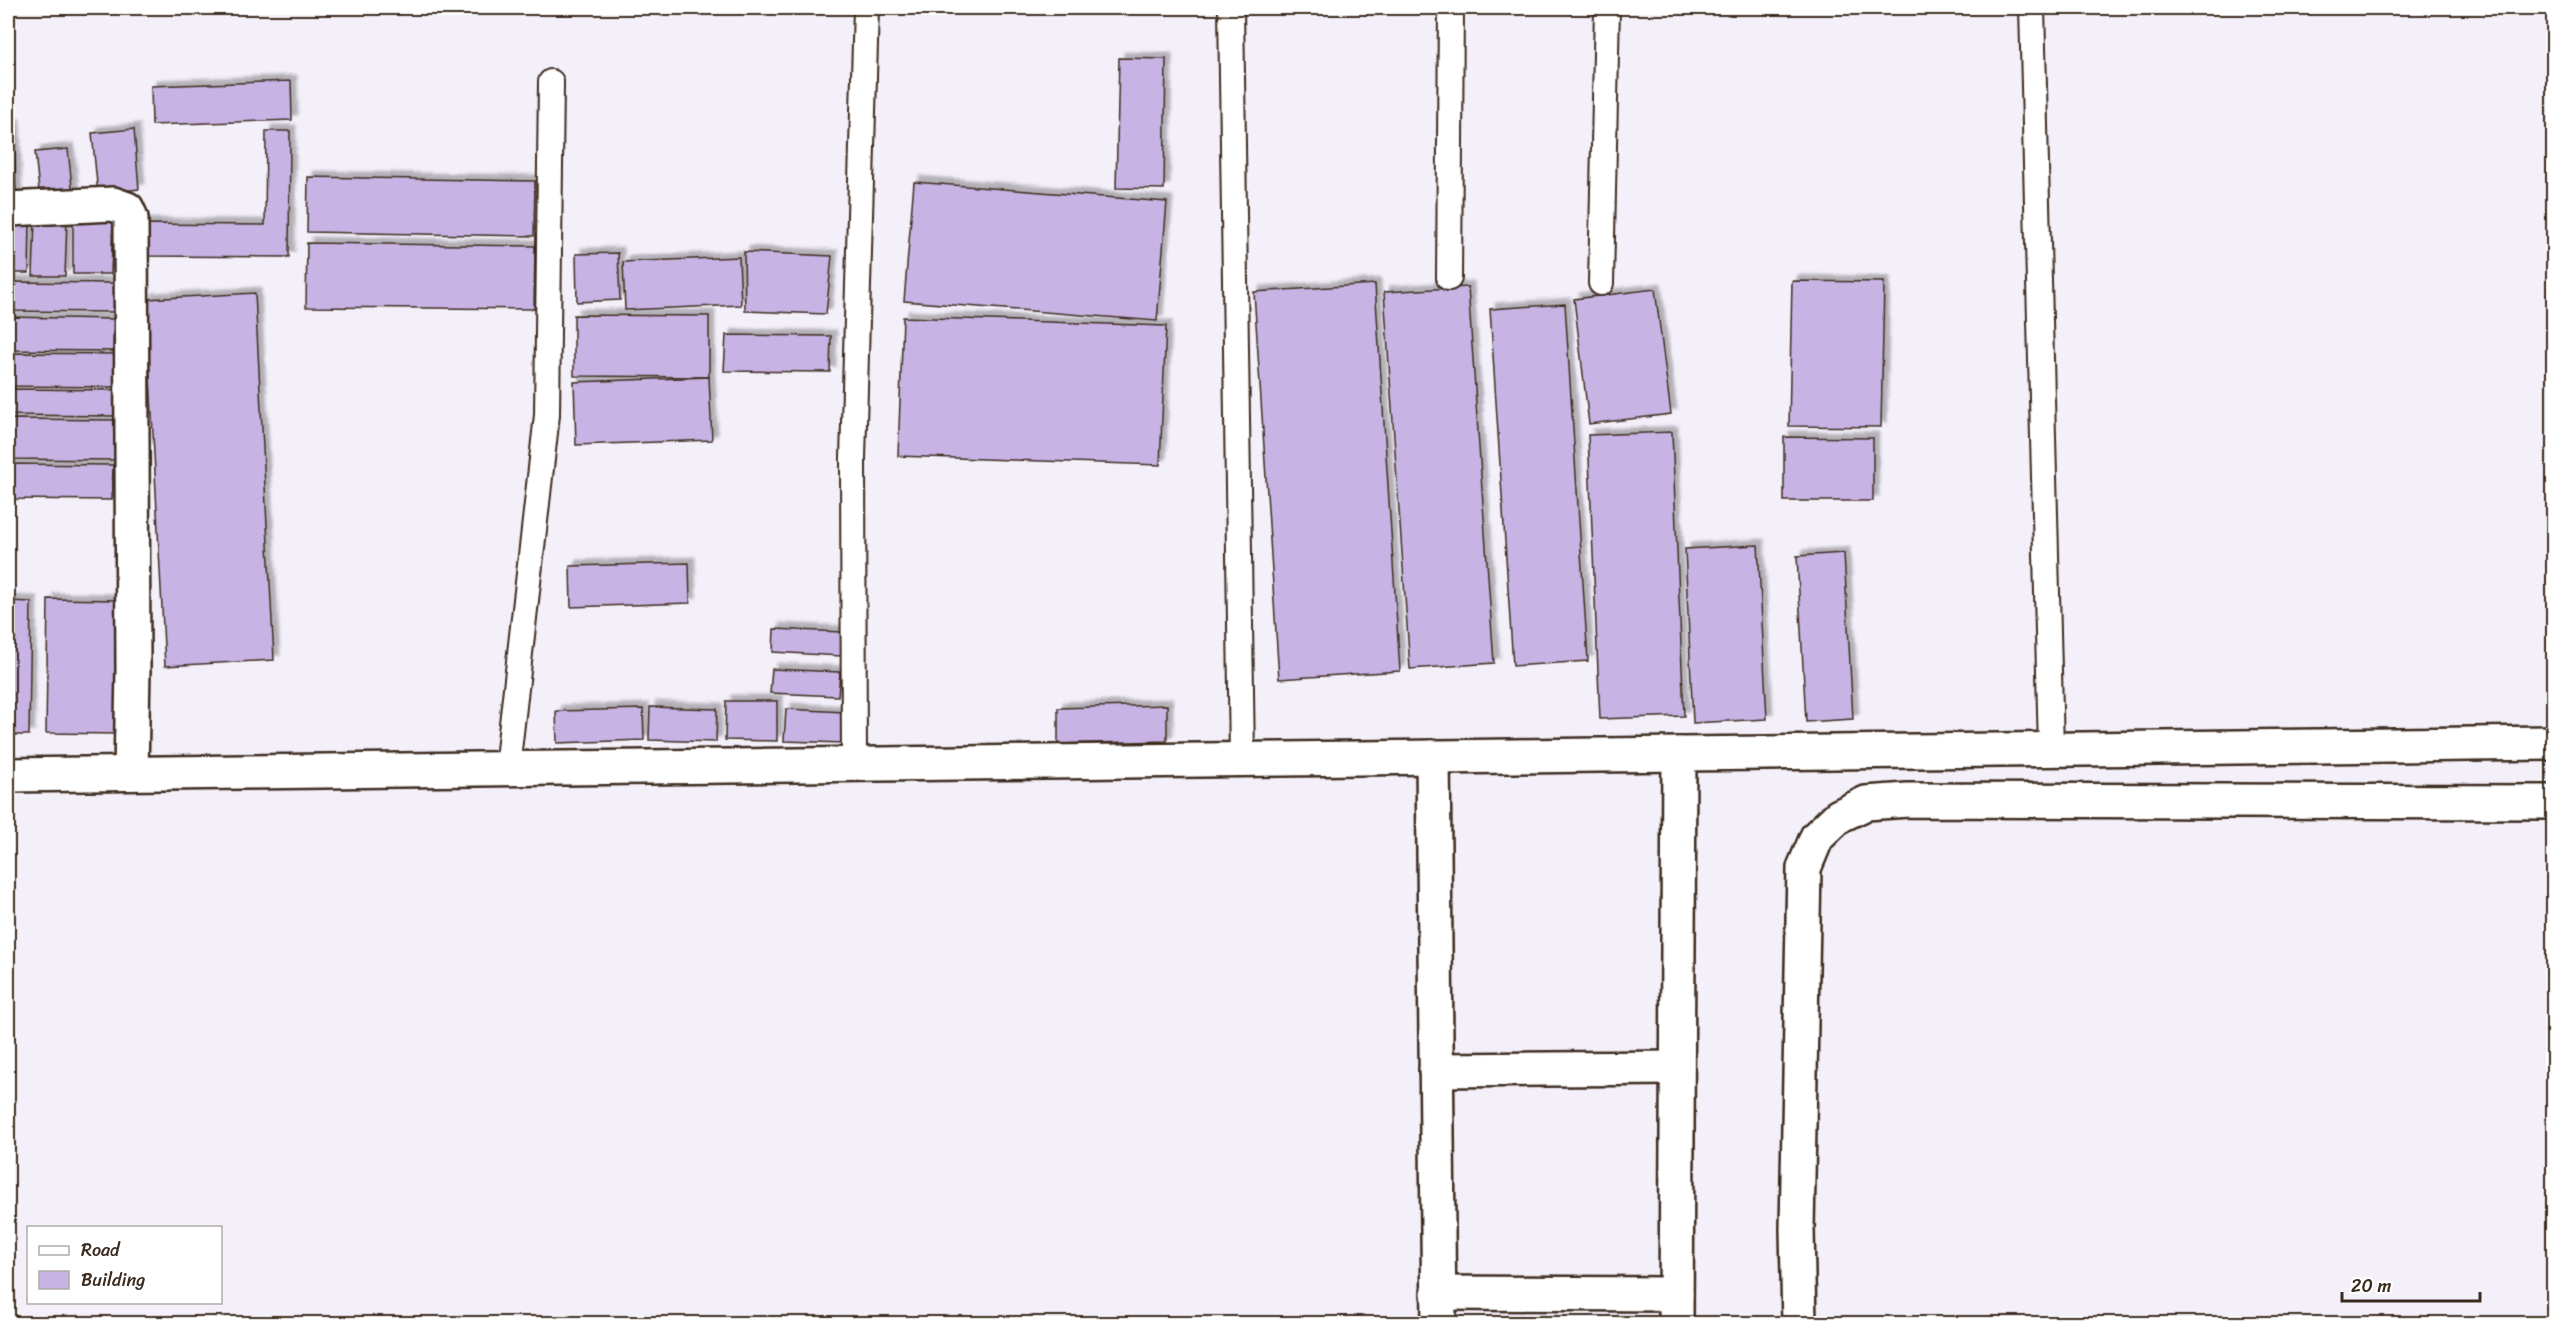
<svg xmlns="http://www.w3.org/2000/svg" width="2561" height="1331" viewBox="0 0 2561 1331" font-family="Sriracha,sans-serif">
<defs>
<filter id="shadow"><feDropShadow dx="5.5" dy="-5.5" stdDeviation="1.5" flood-color="#0004"/></filter>
</defs>
<rect width="100%" height="100%" fill="#f4f0fa"/>
<filter id="ink" filterUnits="userSpaceOnUse"><feTurbulence type="fractalNoise" baseFrequency=".0167" numOctaves="2"/><feDisplacementMap in="SourceGraphic" scale="12" xChannelSelector="R" yChannelSelector="G"/><feConvolveMatrix kernelMatrix="1 2 1 2 8 2 1 2 1" color-interpolation-filters="sRGB"/></filter>
<g filter="url(#ink)">
<g fill="#c8b4e4" stroke="#3b2a1e" stroke-width="1.5" filter="url(#shadow)">
<polygon points="1119,58 1166,59 1164,189 1116,188"/>
<polygon points="291,81 292,120 152,125 151,86"/>
<polygon points="8,125 14,125 16,199 8,200"/>
<polygon points="134,129 139,189 98,194 92,133"/>
<polygon points="266,131 290,131 289,257 141,256 141,224 265,225"/>
<polygon points="68,149 73,196 40,200 35,152"/>
<polygon points="308,177 535,181 534,236 307,232"/>
<polygon points="914,182 1167,202 1157,321 904,301"/>
<polygon points="73,216 113,216 111,274 73,274"/>
<polygon points="8,218 30,219 29,273 8,273"/>
<polygon points="35,219 67,219 65,276 33,276"/>
<polygon points="307,243 535,246 534,309 306,307"/>
<polygon points="744,252 832,256 826,314 745,311"/>
<polygon points="618,253 620,300 577,302 576,254"/>
<polygon points="739,257 741,305 625,310 623,262"/>
<polygon points="1792,281 1884,282 1881,427 1789,426"/>
<polygon points="8,282 116,283 116,312 8,311"/>
<polygon points="1375,284 1400,671 1279,679 1254,292"/>
<polygon points="1468,287 1494,663 1410,669 1384,292"/>
<polygon points="1655,289 1671,414 1589,424 1574,299"/>
<polygon points="255,293 274,660 165,666 146,299"/>
<polygon points="1565,304 1588,661 1513,666 1490,309"/>
<polygon points="574,315 709,316 709,377 574,376"/>
<polygon points="8,317 114,319 113,351 8,350"/>
<polygon points="903,317 1166,326 1160,465 898,456"/>
<polygon points="726,335 831,336 830,372 724,371"/>
<polygon points="8,353 117,354 117,387 8,386"/>
<polygon points="709,377 712,440 576,445 574,382"/>
<polygon points="8,389 117,390 117,416 8,415"/>
<polygon points="8,419 118,420 118,460 8,459"/>
<polygon points="1672,432 1684,716 1600,719 1588,435"/>
<polygon points="1784,437 1873,438 1873,501 1784,501"/>
<polygon points="8,464 113,465 112,500 8,499"/>
<polygon points="1758,545 1767,719 1693,723 1685,549"/>
<polygon points="1844,553 1853,719 1806,722 1797,556"/>
<polygon points="689,563 690,603 571,607 570,566"/>
<polygon points="48,599 119,600 118,734 46,733"/>
<polygon points="8,601 31,602 29,735 8,735"/>
<polygon points="774,629 843,632 841,656 773,652"/>
<polygon points="772,669 840,672 838,696 770,693"/>
<polygon points="726,701 777,701 777,741 725,740"/>
<polygon points="1167,705 1167,741 1058,744 1058,708"/>
<polygon points="650,707 717,709 716,742 649,740"/>
<polygon points="643,709 644,740 557,743 556,711"/>
<polygon points="786,709 845,712 844,743 784,741"/>
</g>
<g fill="none" stroke-linecap="round" stroke-linejoin="round">
<defs>
<g id="service">
<polyline points="1231,8 1242,759"/>
<polyline points="2032,8 2051,749"/>
<polyline points="1449,278 1451,8"/>
<polyline points="1601,283 1607,8"/>
<polyline points="854,764 853,458 866,8"/>
<polyline points="507,768 547,415 551,82"/>
</g>
<g id="minor">
<polyline points="8,209 113,204 127,209 131,218 133,669 131,773"/>
<polyline points="1433,757 1439,1324"/>
<polyline points="8,775 2554,743"/>
<polyline points="1436,1070 1677,1068"/>
<polyline points="1438,1293 1676,1294"/>
<polyline points="1676,1324 1679,754"/>
<polyline points="1799,1324 1797,1229 1804,868 1817,837 1839,816 1866,803 1908,800 2554,802"/>
</g>
</defs>
<use href="#service" stroke="#3b2a1e" stroke-width="28"/>
<use href="#minor" stroke="#3b2a1e" stroke-width="38"/>
<use href="#service" stroke="#fff" stroke-width="24"/>
<use href="#minor" stroke="#fff" stroke-width="33"/>
</g>
</g>
<rect width="2561" height="1331" fill="none" stroke="#fff" stroke-width="30"/>
<rect x="15" y="15" width="2531" height="1301" fill="none" stroke="#3b2a1e" stroke-width="2" filter="url(#ink)"/>
<rect x="27" y="1226" width="195" height="78" fill="#ffffff" stroke="#b1aaa5" stroke-width="1.5"/>
<rect x="39" y="1246" width="30" height="9" fill="#ffffff" stroke="#b1aaa5" stroke-width="1.5"/>
<text x="81" y="1256" font-size="18" fill="#3b2a1e">Road</text>
<rect x="39" y="1271" width="30" height="18" fill="#c8b4e4" stroke="#b1aaa5" stroke-width="1.5"/>
<text x="81" y="1286" font-size="18" fill="#3b2a1e">Building</text>
<path d="M2342 1292v9h138v-9" fill="none" stroke="#3b2a1e" stroke-width="3"/>
<text x="2351" y="1292" font-size="18" fill="#3b2a1e" stroke="#ffffff" stroke-width="4.5" paint-order="stroke">20 m</text>
</svg>
